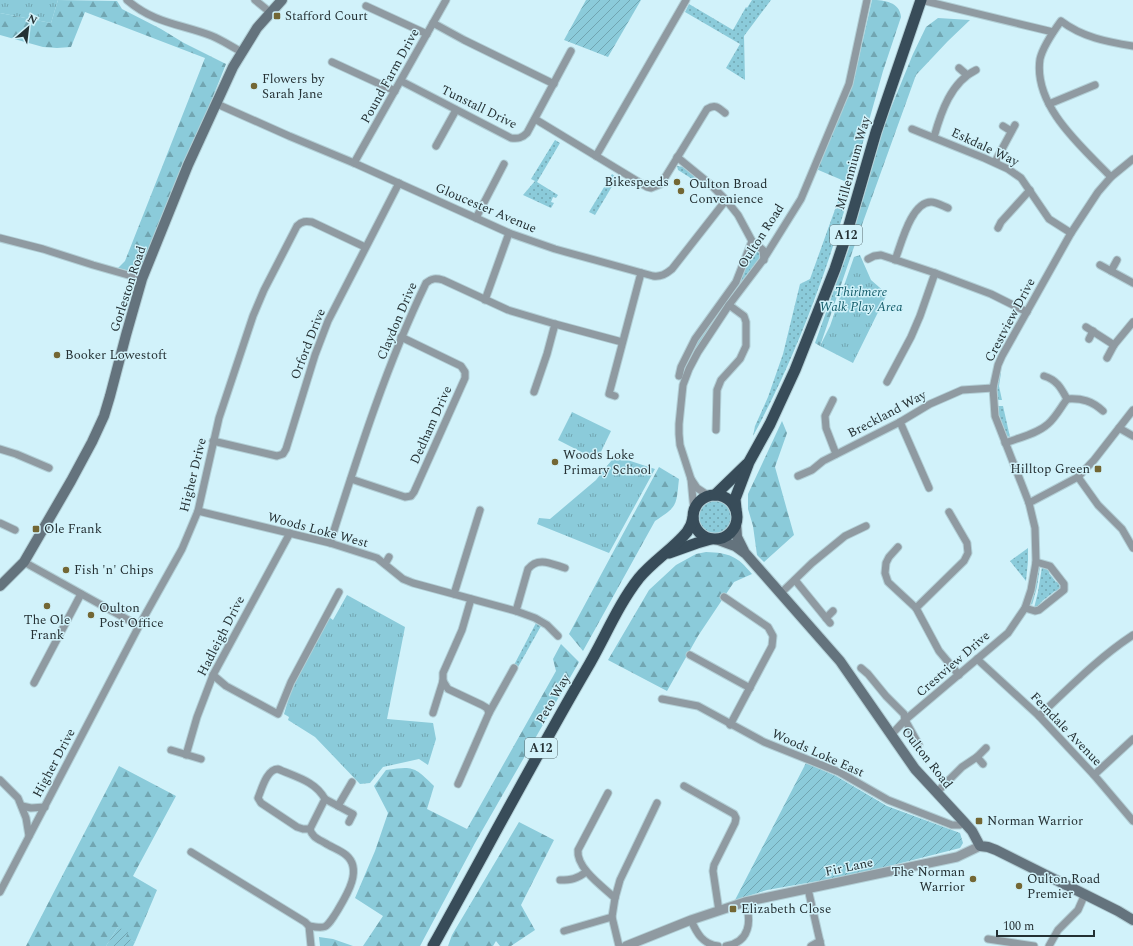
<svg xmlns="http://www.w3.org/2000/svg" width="1133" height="946" viewBox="0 0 1133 946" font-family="Spectral,serif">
<defs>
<pattern id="grass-dots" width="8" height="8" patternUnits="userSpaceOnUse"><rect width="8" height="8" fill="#8bcbda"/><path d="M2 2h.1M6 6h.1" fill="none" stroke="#71a5b1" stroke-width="1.8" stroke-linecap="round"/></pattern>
<pattern id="forest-firs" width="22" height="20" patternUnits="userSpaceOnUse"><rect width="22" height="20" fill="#8bcbda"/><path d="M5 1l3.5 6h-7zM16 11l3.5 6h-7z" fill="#71a5b1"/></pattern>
<pattern id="park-tufts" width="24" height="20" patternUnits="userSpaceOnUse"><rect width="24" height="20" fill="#8bcbda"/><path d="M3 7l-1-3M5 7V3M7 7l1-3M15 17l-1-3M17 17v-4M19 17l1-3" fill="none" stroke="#71a5b1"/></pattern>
<pattern id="garden-furrows" width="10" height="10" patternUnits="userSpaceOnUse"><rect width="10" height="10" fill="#8bcbda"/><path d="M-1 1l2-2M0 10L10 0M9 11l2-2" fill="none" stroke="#71a5b1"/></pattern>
</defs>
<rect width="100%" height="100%" fill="#d1f2fa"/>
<g fill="url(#grass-dots)">
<polygon points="752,0 771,0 744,36 745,80 726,68 740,44 685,12 689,4 733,30 746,7 747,8"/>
<polygon points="555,140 560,143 537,182 558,195 556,198 553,197 551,202 554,203 551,208 523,195 535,181 531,179"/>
<polygon points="677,166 685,167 706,186 705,187 678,170"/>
<polygon points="612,174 617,178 595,215 589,212"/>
<path d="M842,190L850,192C825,276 795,359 753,436L755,426L768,397L783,354L800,284L810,279Z"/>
<polygon points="754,252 758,252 760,254 760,259 708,331 694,353 683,378 681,377 698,339 750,255"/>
<polygon points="999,372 1001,373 999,386 1002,400 996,400 996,391"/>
<polygon points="998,406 1003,406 1010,437 1006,436 999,418 996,407"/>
<circle cx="715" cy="517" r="18"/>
<polygon points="1028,548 1028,561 1026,581 1010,561"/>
<polygon points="1045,566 1050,570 1049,573 1056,582 1059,582 1060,588 1058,591 1055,591 1041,602 1039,607 1034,608 1038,592 1042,567"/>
<polygon points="1040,567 1037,587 1032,605 1030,602 1038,570"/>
<polygon points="536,623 541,626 518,667 514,665"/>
</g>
<g fill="url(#forest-firs)">
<polygon points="58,0 117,1 122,9 161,29 184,43 226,64 144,269 138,273 118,268 125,261 205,58 85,12 71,47 57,48 43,47 0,35 0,13 51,23"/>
<path d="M872,0C884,0 900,2 901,17L883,71L852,181H850L849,183L816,169L849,94L854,79Z"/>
<polygon points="938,18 970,20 948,41 916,75 854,247 820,346 815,343 848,251 886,120 913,54 926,27"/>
<polygon points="782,421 787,433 775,467 794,535 764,562 757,555 753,526 748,509 748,494"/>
<path d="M659,467L679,479C676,506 678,506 655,521L583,651L569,634Z"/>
<path d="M706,552C730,553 737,556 752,574L734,582L698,636L667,691L608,660L649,590L676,565L696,554Z"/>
<path d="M561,644L579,662L475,843L420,946H363L383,916L355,898L375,851L388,813L374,786L386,770C413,766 414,766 434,786L427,809L467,829L556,671L553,659Z"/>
<polygon points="119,766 176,796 133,876 157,890 135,942 125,937 118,927 106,946 26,946"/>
<polygon points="519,822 554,840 521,905 535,930 511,946 500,946 496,941 493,946 448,946 452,935"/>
<polygon points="319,937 333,939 353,946 320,946"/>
</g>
<g fill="url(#park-tufts)">
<polygon points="0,0 58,0 51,23 0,13"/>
<polygon points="860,255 871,280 887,294 853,363 820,346 830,326 854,257"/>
<polygon points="572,412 611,431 597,460 558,440"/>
<polygon points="615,456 655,469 609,553 537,524 539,518 550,519 596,480"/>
<polygon points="347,595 405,627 387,719 433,723 436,739 428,765 419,759 383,767 370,783 360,784 315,737 288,720 289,717 284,714 293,684 329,617 333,620"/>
</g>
<g fill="url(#garden-furrows)">
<polygon points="586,0 641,0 608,57 564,40"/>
<polygon points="806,763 836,776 887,806 960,833 963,843 960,848 858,874 767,890 735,900"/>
<polygon points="118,927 128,932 126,937 135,942 133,946 106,946"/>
</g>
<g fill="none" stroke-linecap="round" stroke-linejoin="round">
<defs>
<g id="minor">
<path d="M127,0C155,24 181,24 212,36C222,40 232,47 242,52"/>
<polyline points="255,0 271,13"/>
<polyline points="921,0 1053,32"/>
<polyline points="366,6 427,34"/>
<polyline points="433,23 464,40 554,84"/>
<polyline points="332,62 395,91"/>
<polyline points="959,68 966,74"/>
<path d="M401,81L511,138C518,139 522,138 527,133L571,51"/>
<path d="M217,104L289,136L354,163L509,233L555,249L653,276C661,277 666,274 672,269L726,200"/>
<polyline points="1049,104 1095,85"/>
<path d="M535,119L647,187L651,188L661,184L707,109C715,104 718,107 725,113"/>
<polyline points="1003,126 1011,131"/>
<polyline points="912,129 984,158 1008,169 1021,178 1049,219 1071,233"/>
<path d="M934,137C941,112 951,82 976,70"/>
<polyline points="436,146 456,110"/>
<polyline points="596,156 686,0"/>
<polyline points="677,157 710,184 726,200 738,215 752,241 763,250 764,260"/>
<polyline points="995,162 1015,125"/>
<polyline points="354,163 446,0"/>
<path d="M1111,177C1082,147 1033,106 1040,59C1043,46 1053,32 1061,21C1082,37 1107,42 1133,46"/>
<polyline points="476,218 504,164"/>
<polyline points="998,228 1001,222 1030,190"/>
<polyline points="0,238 43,249 93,265 142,279"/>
<polyline points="868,259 874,256 881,255 935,273 991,294 1027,312"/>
<path d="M895,260C901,245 911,202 931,202C936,202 943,206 948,208"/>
<polyline points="1100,265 1133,283"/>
<polyline points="1111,271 1117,260"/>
<polyline points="485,300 509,233"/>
<polyline points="1086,327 1114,345"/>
<polyline points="1089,339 1093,331"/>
<polyline points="1107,358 1114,345 1133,322"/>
<polyline points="679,376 681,367 695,339 736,282 752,241"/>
<path d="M1044,376C1057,380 1061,388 1067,399C1082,398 1092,401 1103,411"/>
<polyline points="887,382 911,337 920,316 935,273"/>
<polyline points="534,392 547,354 555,324"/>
<polyline points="615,396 609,394 641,273"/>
<polyline points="833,400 825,416 826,428 836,454"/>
<polyline points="900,422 929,488"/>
<polyline points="1119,428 1133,436"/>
<polyline points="716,430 717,390 721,380 740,359 746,346 746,322 744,316 729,305"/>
<polyline points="213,441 277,456 283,454 286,449 315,355 328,321 399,183"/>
<path d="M1005,443C1018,438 1037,434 1048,424C1056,417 1061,407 1067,399"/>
<polyline points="0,449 16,454 49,468"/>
<polyline points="798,476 812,470 823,461 900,422 930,404 962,390 993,388"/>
<polyline points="1078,477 1098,505 1122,529 1133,548"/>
<polyline points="351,479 405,497 411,496 414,492 465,378 465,372 461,366 401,337"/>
<polyline points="691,479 697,488 709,496"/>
<polyline points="1029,503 1078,477 1094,460 1133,410"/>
<polyline points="198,511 330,543 377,558 403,579 413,583 516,611 535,618 547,625 558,636"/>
<polyline points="694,511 691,479 680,445 679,434 679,424 683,385 689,369 698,352 729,305 763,260 801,199 849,84 867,0"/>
<polyline points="0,523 15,530"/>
<path d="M330,543C358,455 386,366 426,283C432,278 436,278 443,280L508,310L555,324L622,342"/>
<polyline points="898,547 889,557 886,563 885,573 888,582 916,608 939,651 959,675"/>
<polyline points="24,562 139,626"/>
<polyline points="385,564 389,557"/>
<polyline points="795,580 830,623"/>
<polyline points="781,593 812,563 845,536 866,526"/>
<polyline points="454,594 480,510"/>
<polyline points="724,597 768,627 773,636 772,646 730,725"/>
<polyline points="916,608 964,561 968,553 967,543 949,512"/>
<polyline points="1025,608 1035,611 1039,610 1064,590 1064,584 1050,566 1036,562"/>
<path d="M516,611L528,569C538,556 552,564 565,568"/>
<polyline points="826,618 833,611"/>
<polyline points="690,655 750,688"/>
<polyline points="977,659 1039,716 1094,775 1133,821"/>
<polyline points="861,668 868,674 886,696 904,714 905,720 919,745"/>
<polyline points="213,675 226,686 278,714 291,682 339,592"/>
<polyline points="443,681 448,689 482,705 487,708 489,713 458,784"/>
<polyline points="34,683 81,594"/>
<polyline points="662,699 698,706 764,742 839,772 888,800 952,825 960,825 964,822"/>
<polyline points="433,713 443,681 443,673 462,630 471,599"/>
<polyline points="489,713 514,668"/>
<path d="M1039,716C1069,688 1098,658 1133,635"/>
<polyline points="891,735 905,720 1008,633 1025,608 1031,590 1036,562 1035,528 1029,503 995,416 993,388 998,365 1002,356 1071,233 1098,192 1111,177 1133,159"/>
<polyline points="171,750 201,759"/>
<polyline points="186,755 197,717 213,675 290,533"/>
<polyline points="977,757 983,764"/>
<polyline points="1094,775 1133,739"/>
<polyline points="0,780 18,798 26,818 29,836"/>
<polyline points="684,786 734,814 736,818 735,823 714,865 713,871 719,911"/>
<path d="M608,793L578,850C576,868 603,887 615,898"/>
<polyline points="936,793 962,767 977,757 986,748"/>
<polyline points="22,806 31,808 45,807"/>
<polyline points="338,806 352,782"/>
<path d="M310,829H303L297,827L261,803L258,798C262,788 267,769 278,769C296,777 315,781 325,799"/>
<polyline points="191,852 305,922 309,926 311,946"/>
<path d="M560,880C571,880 577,879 586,872"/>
<polyline points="808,889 821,946"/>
<path d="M0,892L139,626L182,549L198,511L219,418L253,316L264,290L297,226C302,221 306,221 312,222L365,247"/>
<path d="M691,920C697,934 703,944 718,946"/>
<path d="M309,926C327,929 326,928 336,913C345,898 364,870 346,855C340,850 331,847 325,843C318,839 312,837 310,829L325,799L353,814L349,822"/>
<polyline points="564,931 612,917"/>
<polyline points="988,939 1034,946"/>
<polyline points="619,946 612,917 615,898 620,880 657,803"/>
<path d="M726,946C750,942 752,921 745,902"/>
<polyline points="811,946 820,941"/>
<polyline points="1049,946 1058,930 1078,910 1085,894"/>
</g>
<polyline id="tertiary" points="626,946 691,920 745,902 957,857 980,846"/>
<g id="secondary">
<polyline points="736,523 737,537 744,551"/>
<polyline points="716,539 735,546 746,554 840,661 915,769 964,822 972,831 980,846 988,847 996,850 1118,911 1133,920"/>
<polyline points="0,586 24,562 71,481 92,442 104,416 110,396 126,335 142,279 188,165 233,67 257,28 282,0"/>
</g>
<g id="trunk">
<circle cx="715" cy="517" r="22"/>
<polyline points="715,495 747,464"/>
<polyline points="736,509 735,499 749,462 770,424 795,370 835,269 845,239 876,132 921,0"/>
<polyline points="669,553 697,543 711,539"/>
<path d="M433,946C484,854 533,761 586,670C604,640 617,606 639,578C653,561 673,549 687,532L691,525L693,518"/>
</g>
</defs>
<use href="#minor" stroke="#b2cfd6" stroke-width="9"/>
<use href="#tertiary" stroke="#b2cfd6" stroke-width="11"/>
<use href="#secondary" stroke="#b2cfd6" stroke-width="12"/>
<use href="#trunk" stroke="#b2cfd6" stroke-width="13"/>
<use href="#minor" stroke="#8f9aa1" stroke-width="7"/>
<use href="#tertiary" stroke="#8f9aa1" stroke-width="9"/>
<use href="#secondary" stroke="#64737d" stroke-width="10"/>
<use href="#trunk" stroke="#384c59" stroke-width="11"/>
</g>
<g fill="#736734" stroke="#d1f2fa" stroke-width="1.5">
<rect x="273" y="12" width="8" height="8" rx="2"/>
<circle cx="254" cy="86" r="4"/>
<circle cx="677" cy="182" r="4"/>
<circle cx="681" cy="191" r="4"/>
<circle cx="57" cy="355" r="4"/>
<circle cx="555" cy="462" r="4"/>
<rect x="1094" y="465" width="8" height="8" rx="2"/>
<rect x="32" y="525" width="8" height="8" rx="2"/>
<circle cx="66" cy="570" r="4"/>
<circle cx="47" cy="606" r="4"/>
<circle cx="91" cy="615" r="4"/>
<rect x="975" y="817" width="8" height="8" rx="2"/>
<circle cx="973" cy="879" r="4"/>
<circle cx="1019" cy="886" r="4"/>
<rect x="729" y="905" width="8" height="8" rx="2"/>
</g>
<g text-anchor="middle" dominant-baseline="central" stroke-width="3" stroke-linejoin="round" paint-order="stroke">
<g fill="#d1f2fa" stroke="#586a6f" stroke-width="1">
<rect x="830" y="225" width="32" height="20" rx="3"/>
<rect x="525" y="738" width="32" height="20" rx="3"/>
</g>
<g font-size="12" font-weight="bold" fill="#243033">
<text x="846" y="235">A12</text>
<text x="541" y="748">A12</text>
</g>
<g font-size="13" fill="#243033" stroke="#d1f2fa" text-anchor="start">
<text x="285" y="16">Stafford Court</text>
<text x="262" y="79">Flowers by<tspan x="262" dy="15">Sarah Jane</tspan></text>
<text x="669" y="182" text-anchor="end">Bikespeeds</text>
<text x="689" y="184">Oulton Broad<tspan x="689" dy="15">Convenience</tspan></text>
<text x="65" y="355">Booker Lowestoft</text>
<text x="563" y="455">Woods Loke<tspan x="563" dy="15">Primary School</tspan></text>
<text x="1090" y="469" text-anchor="end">Hilltop Green</text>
<text x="44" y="529">Ole Frank</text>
<text x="74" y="570">Fish 'n' Chips</text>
<text x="99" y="608">Oulton<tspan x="99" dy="15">Post Office</tspan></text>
<text x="47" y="620" text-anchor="middle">The Ole<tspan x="47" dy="15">Frank</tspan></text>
<text x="987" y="821">Norman Warrior</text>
<text x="965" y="872" text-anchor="end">The Norman<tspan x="965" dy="15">Warrior</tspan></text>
<text x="1027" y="879">Oulton Road<tspan x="1027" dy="15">Premier</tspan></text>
<text x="741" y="909">Elizabeth Close</text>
</g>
<g font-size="13" fill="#243033" stroke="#d1f2fa">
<text transform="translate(390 76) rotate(-61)">Pound Farm Drive</text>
<text transform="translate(479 107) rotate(26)">Tunstall Drive</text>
<text transform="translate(985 147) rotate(25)">Eskdale Way</text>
<text transform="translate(853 163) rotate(-74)">Millennium Way</text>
<text transform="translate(486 208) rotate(23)">Gloucester Avenue</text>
<text transform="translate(761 236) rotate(-57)">Oulton Road</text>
<text transform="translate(128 289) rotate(-72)">Gorleston Road</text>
<text transform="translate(1010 320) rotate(-62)">Crestview Drive</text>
<text transform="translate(397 321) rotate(-67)">Claydon Drive</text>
<text transform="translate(308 344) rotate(-69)">Orford Drive</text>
<text transform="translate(887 414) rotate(-28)">Breckland Way</text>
<text transform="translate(431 425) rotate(-66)">Dedham Drive</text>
<text transform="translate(193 475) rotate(-76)">Higher Drive</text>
<text transform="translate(318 530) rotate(15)">Woods Loke West</text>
<text transform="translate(221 636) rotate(-63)">Hadleigh Drive</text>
<text transform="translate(953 664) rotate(-41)">Crestview Drive</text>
<text transform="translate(553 699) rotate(-60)">Peto Way</text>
<text transform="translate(1066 729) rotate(46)">Ferndale Avenue</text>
<text transform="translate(818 753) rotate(24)">Woods Loke East</text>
<text transform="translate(927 758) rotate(52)">Oulton Road</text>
<text transform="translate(54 763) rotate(-62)">Higher Drive</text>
<text transform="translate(849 867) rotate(-12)">Fir Lane</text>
</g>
<g font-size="13" font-style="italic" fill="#125b69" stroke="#d1f2fa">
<text x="861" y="292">Thirlmere<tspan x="861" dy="15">Walk Play Area</tspan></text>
</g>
</g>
<g transform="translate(28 28) rotate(28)" stroke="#d1f2fa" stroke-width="3" paint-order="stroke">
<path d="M0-3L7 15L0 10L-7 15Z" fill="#243033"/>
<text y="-6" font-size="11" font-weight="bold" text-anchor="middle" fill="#243033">N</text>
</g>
<path d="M997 930v6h97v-6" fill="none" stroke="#243033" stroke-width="2"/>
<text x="1003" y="930" font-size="12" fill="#243033" stroke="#d1f2fa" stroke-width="3" paint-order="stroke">100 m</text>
</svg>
